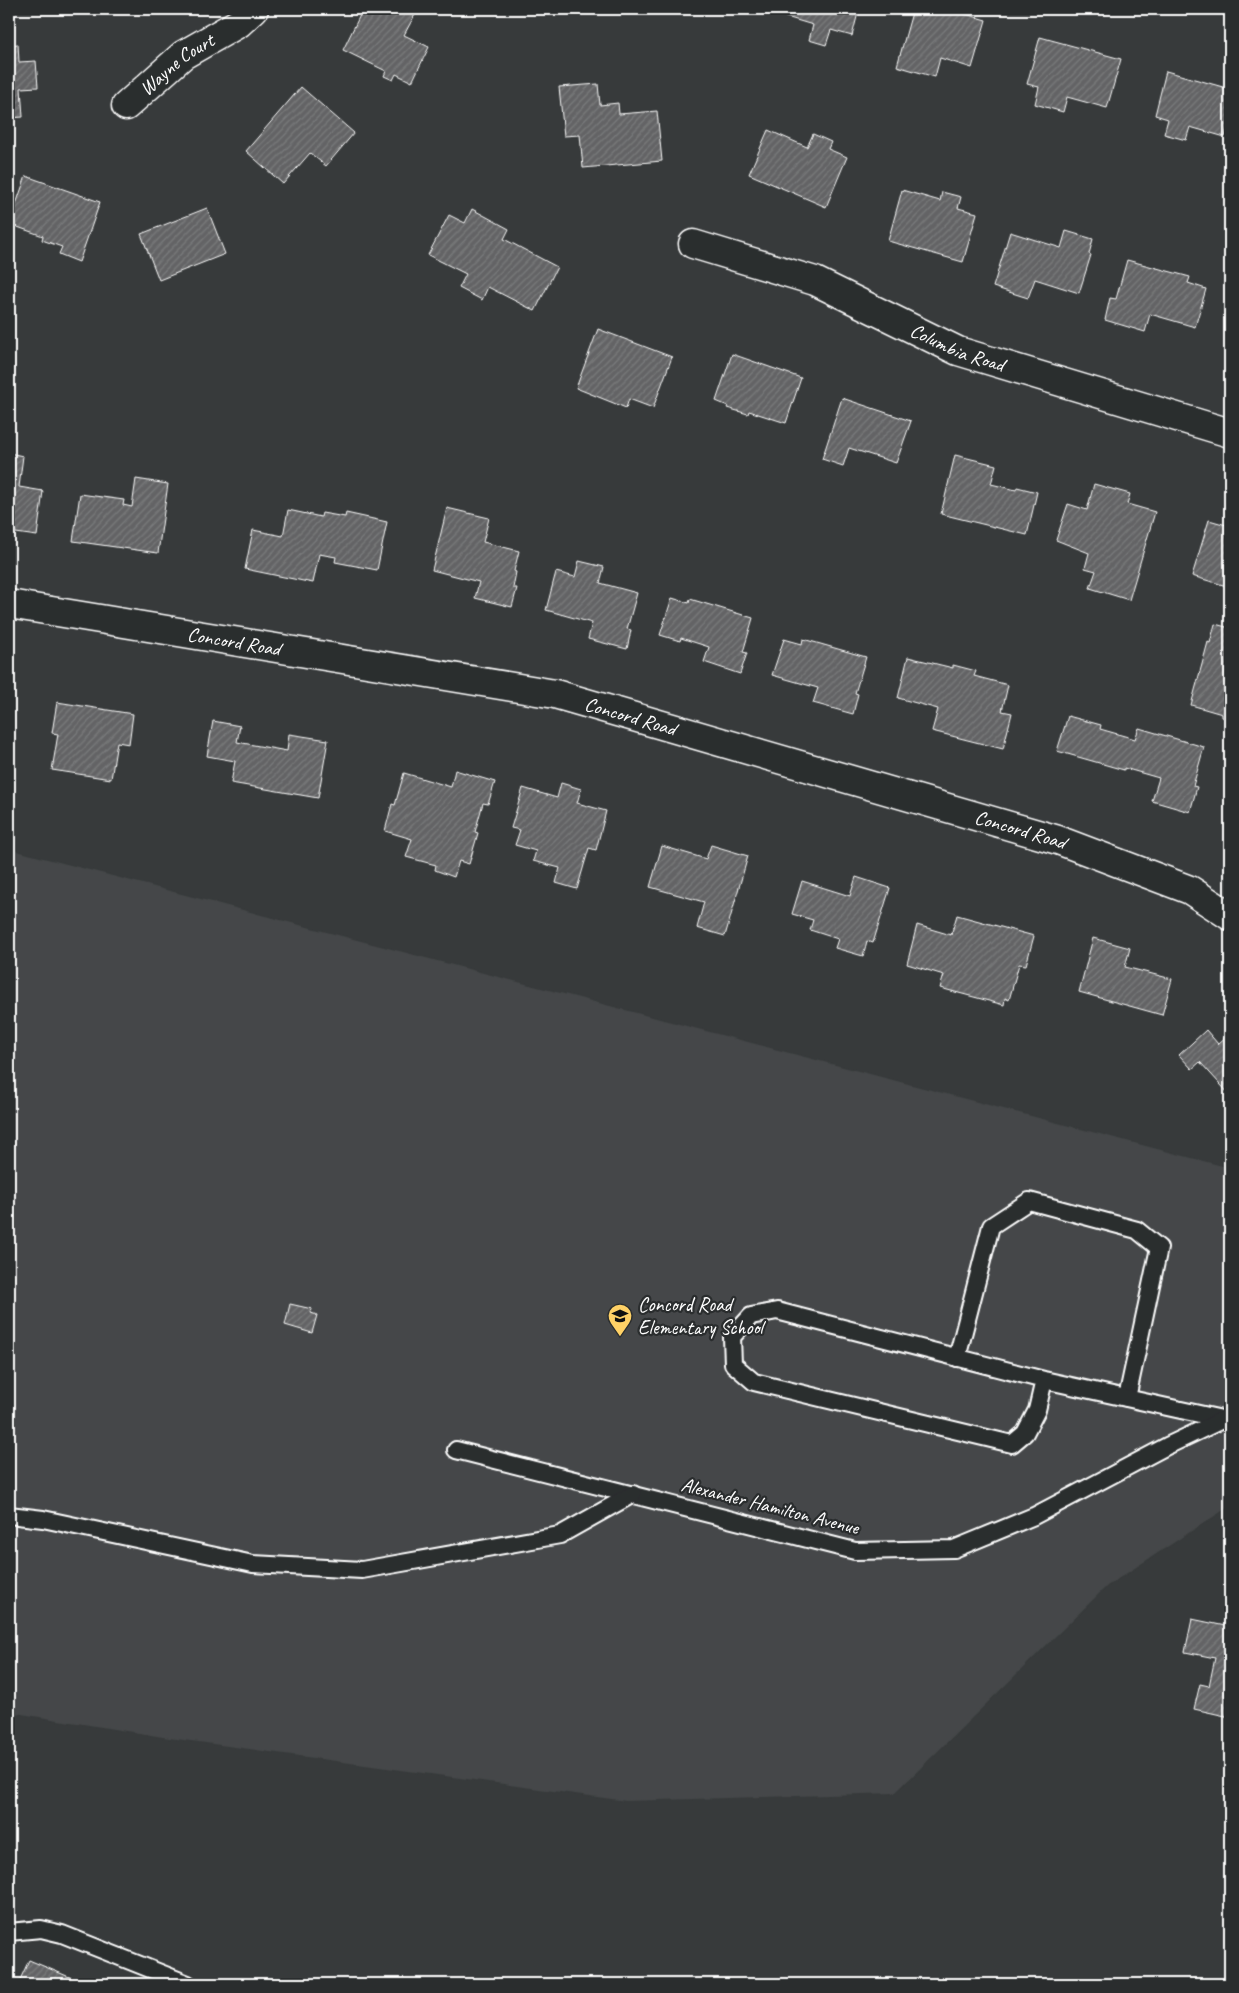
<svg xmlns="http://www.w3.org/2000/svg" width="1239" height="1993" viewBox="0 0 1239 1993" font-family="Caveat,sans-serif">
<defs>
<pattern id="building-hatch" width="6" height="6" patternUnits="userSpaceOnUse" patternTransform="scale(1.25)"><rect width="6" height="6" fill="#636465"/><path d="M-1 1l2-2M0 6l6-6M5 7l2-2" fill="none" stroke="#7a7b7c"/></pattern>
</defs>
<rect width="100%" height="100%" fill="#373a3b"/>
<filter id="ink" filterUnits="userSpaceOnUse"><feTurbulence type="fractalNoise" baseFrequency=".02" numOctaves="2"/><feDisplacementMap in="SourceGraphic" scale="10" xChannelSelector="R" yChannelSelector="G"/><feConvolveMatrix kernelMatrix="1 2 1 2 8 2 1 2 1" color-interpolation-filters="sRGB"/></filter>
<g filter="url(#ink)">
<polygon fill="#444748" points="9,849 1230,1168 1230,1506 1107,1586 895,1793 626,1801 169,1738 9,1712"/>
<g fill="url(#building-hatch)" stroke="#fff">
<polygon points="363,9 418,9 404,35 429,47 412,82 396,74 393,80 384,76 386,71 343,50"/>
<polygon points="778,9 859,9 852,36 831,30 826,45 809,40 813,25 776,14"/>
<polygon points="913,9 948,9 986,20 972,68 940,58 935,77 897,66"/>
<polygon points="1040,37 1121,59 1107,108 1067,97 1063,112 1035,104 1039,87 1027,84"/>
<polygon points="18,44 19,62 36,61 38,87 21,88 23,117 9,118 9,45"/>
<polygon points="1166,71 1230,89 1230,117 1225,137 1190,127 1186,140 1164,134 1168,119 1155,115"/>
<polygon points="598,84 600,105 618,103 619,114 657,111 662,161 583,168 580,135 564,136 559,87"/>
<polygon points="301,87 354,133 326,166 310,153 283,184 246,151"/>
<polygon points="768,130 807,147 813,134 831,142 828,149 847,157 826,207 749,174"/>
<polygon points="26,176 100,202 79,262 59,254 62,247 42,240 43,236 9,224"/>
<polygon points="902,190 940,201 942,192 961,197 958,208 977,213 963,262 888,241"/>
<polygon points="207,208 225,254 159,280 141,234"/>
<polygon points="472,209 509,229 504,239 557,267 535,311 488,287 482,300 459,288 466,274 428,255 449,215 465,223"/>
<polygon points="1066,231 1093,239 1089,254 1091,255 1079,293 1035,279 1028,298 993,287 1010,232 1061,248"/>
<polygon points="1127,260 1190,277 1188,283 1206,289 1195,327 1150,314 1145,332 1105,320 1110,298 1116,299"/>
<polygon points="598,329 672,357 653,408 629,399 626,408 576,388"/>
<polygon points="732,354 801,378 786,423 749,411 748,414 727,408 728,406 716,401"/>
<polygon points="842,398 911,421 896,463 849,448 843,466 822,459"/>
<polygon points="9,453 23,456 19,487 43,491 37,536 9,532"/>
<polygon points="955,455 996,465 991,484 1016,490 1017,487 1037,492 1027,535 941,514"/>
<polygon points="136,479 168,484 158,553 73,541 80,494 124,500 123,505 132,507"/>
<polygon points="1094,484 1130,494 1127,504 1155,512 1129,600 1090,588 1096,571 1085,568 1089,553 1056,540 1068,504 1087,510"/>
<polygon points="447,508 489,518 483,542 519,551 514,571 516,572 513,588 517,588 512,607 475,598 479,582 432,570"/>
<polygon points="288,510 321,517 322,513 345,517 346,513 387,522 377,570 335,562 336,557 319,554 313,583 245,569 253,530 283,536"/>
<polygon points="1209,520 1230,526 1228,540 1230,540 1230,587 1192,576"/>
<polygon points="579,561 604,567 600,583 637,593 627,629 631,630 627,649 588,639 592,623 546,610 556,572 575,577"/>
<polygon points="672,598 689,603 690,599 753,618 743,652 747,653 740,674 704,662 709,647 681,638 680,641 660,635"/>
<polygon points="1215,624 1230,628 1230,720 1222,717 1222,714 1191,705 1208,642 1210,643"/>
<polygon points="784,639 802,644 803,639 866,657 855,693 858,694 853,714 813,703 818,688 772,675"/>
<polygon points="908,657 953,668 953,665 976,671 974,676 1008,685 1002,711 1012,713 1003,749 932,731 938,709 898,698"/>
<polygon points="57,702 133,714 129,744 117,742 111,779 52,770 58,734 52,733"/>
<polygon points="1068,716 1101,725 1100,729 1135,739 1139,728 1204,747 1193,786 1197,787 1190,812 1152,801 1159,778 1124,768 1124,770 1057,751"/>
<polygon points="213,721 240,726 237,742 287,751 289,734 328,740 318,798 231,783 235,761 207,756"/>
<polygon points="455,770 495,782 488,804 483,803 475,832 478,833 469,864 459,861 454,877 435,870 436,865 406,857 412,839 385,831 392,804 395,805 404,773 451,787"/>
<polygon points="561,783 581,789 577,803 606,811 596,850 589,848 577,889 556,883 560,868 533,861 536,851 515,845 520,830 511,828 523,788 557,798"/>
<polygon points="711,845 748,856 725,936 697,928 704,902 650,887 662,846 706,859"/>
<polygon points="856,877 890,888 873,943 867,941 863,956 835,948 838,939 810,930 813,920 792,914 802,881 850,896"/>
<polygon points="957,915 1034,936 1026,965 1019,964 1009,1000 1005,998 1004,1005 940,988 944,975 907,964 917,925 951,935"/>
<polygon points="1093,938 1130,948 1125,967 1172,979 1162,1015 1079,992"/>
<polygon points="1206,1030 1218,1044 1230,1033 1230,1095 1200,1062 1192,1069 1179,1055"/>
<polygon points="290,1304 312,1309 311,1313 317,1315 312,1333 285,1325"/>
<polygon points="1192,1619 1230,1627 1230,1717 1194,1709 1200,1684 1209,1686 1215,1658 1185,1652"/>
<polygon points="29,1960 86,1984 18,1984"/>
</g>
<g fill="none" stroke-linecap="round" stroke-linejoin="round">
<defs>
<g id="service">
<polyline points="957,1358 991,1226 1029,1201 1137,1230 1159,1248 1127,1398"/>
<polyline points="1044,1380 1037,1410 1025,1433 1012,1444 754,1382 733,1364 732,1337 751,1316 777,1311 1044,1380 1222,1419"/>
<polyline points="456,1450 855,1551 954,1549 1034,1516 1167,1446 1224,1419"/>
<polyline points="9,1515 43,1519 253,1564 362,1570 560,1535 633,1494"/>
<polyline points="9,1932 41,1929 62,1934 188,1984"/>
</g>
<g id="minor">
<path id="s1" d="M126,106L183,55L239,23L254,9"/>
<path id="s2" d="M693,244L815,281L958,351L1230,433"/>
<path id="s3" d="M9,604L555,694L1058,840L1190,890L1230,916"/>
</g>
</defs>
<use href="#service" stroke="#fff" stroke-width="20"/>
<use href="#minor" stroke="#fff" stroke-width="31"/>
<use href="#service" stroke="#2a2d2e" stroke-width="16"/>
<use href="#minor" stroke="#2a2d2e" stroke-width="28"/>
</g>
</g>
<defs>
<symbol id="school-pin" viewBox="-11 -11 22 30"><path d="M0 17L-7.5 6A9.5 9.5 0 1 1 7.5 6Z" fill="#ffd166" stroke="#2a2d2e"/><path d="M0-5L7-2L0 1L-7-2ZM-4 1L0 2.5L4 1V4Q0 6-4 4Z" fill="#111"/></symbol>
</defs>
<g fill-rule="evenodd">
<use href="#school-pin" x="606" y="1302" width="28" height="38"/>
</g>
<g text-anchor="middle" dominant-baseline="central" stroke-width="4.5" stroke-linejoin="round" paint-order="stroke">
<g font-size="20" fill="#fff" stroke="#2a2d2e">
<text stroke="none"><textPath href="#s1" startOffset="66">Wayne Court</textPath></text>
<text stroke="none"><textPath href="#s2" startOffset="285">Columbia Road</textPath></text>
<text stroke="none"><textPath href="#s3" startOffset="228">Concord Road</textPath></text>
<text stroke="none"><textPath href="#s3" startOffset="632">Concord Road</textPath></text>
<text stroke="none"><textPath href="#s3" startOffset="1038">Concord Road</textPath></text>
<text transform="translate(770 1506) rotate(14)">Alexander Hamilton Avenue</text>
</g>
<g font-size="20" fill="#fff" stroke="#2a2d2e" text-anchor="start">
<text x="638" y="1304">Concord Road<tspan x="638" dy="23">Elementary School</tspan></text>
</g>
</g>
<rect width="1239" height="1993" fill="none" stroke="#2a2d2e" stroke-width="30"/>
<rect x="15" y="15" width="1209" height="1963" fill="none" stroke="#fff" stroke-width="2" filter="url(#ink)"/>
</svg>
